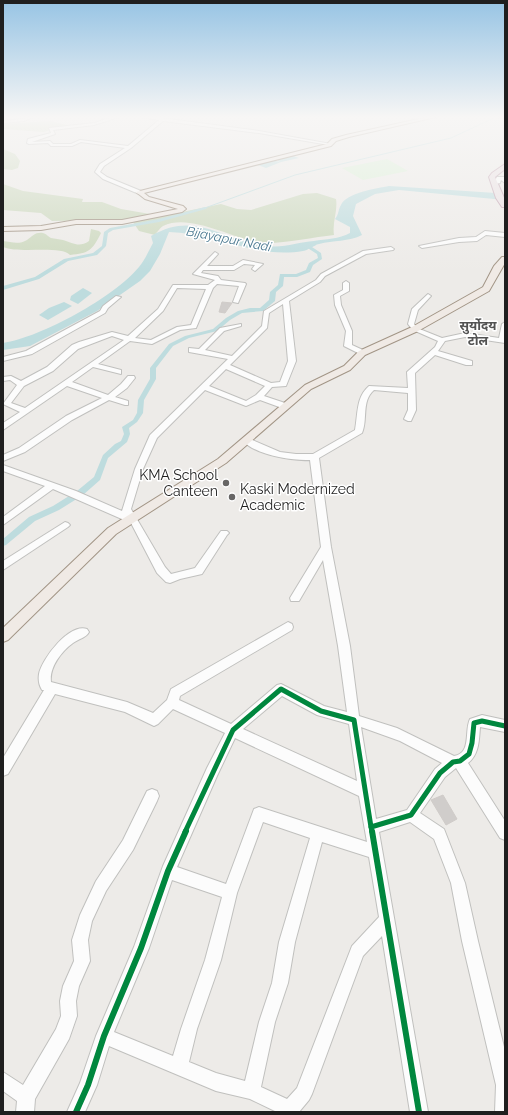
<svg xmlns="http://www.w3.org/2000/svg" width="508" height="1115" viewBox="0 0 508 1115" font-family="Raleway,'Noto Sans Devanagari',sans-serif">
<rect width="100%" height="100%" fill="#edebe8"/>
<g fill="#cdd9bf">
<polygon points="51,121 66,125 44,132 3,129 3,124"/>
<polygon points="3,149 15,154 20,161 18,168 12,170 3,169"/>
<polygon points="3,184 23,191 83,199 82,202 102,202 121,209 150,214 124,220 52,221 41,213 3,210"/>
<path d="M317,193L336,199C338,211 332,222 334,235C315,237 286,243 268,243C237,243 193,212 163,226C160,228 157,232 155,235L139,231L133,222L221,204L237,209L251,210L303,194Z"/>
<path d="M91,229L99,231L101,233C92,251 89,253 70,255C61,245 19,254 3,247V241C11,242 19,245 27,240C33,236 35,232 43,233C47,234 47,236 51,238C55,239 59,239 63,240C73,243 79,248 89,241Z"/>
</g>
<polygon fill="#daf0d6" points="387,159 408,171 363,180 342,168"/>
<g fill="#bedcde">
<polygon points="293,156 299,158 281,162 266,168 258,165 272,160 280,162 277,160"/>
<path d="M389,186L496,193L505,195V200L399,190L375,194L356,204L353,216L362,235C349,242 333,240 319,244C313,245 309,250 303,251C256,259 215,233 169,232L160,254L150,271L140,281L97,311L30,346L3,350V343C42,337 114,297 139,267C145,260 149,250 153,243L151,236C197,209 223,242 268,246C284,248 299,242 314,241C326,239 339,239 350,233V227L335,219C339,214 338,210 341,205C346,193 377,188 389,186Z"/>
<polygon points="83,288 92,293 78,304 70,300 71,296"/>
<polygon points="64,302 72,306 48,320 39,315 49,308"/>
</g>
<g fill="none" stroke-linecap="round" stroke-linejoin="round">
<polyline stroke="#bedcde" stroke-width="1" points="205,208 295,175 451,138 498,116"/>
<g fill="#bedcde" fill-rule="evenodd">
<polygon points="205,207 207,208 206,209 159,222 113,230 108,233 106,246 97,255 68,261 39,279 3,290 3,286 35,277 64,259 93,253 102,246 104,232 110,228 159,219"/>
<polygon points="312,244 316,245 312,247 321,253 322,259 313,265 310,272 297,277 284,277 283,286 276,292 275,301 263,311 242,313 230,320 217,331 189,338 173,346 156,368 156,379 144,400 143,413 137,422 129,428 130,434 127,442 108,458 100,480 83,495 59,510 35,521 6,545 3,546 3,539 29,517 53,506 77,491 94,477 103,455 115,444 121,441 124,434 122,427 133,420 137,413 138,400 150,379 150,368 169,344 185,336 213,329 226,318 238,311 250,308 260,308 269,300 270,292 278,285 280,274 296,274 306,270 309,263 318,258 317,254 306,247"/>
</g>
</g>
<g fill="#d0cdcb" stroke="#d0ccc9">
<polygon points="222,302 232,303 225,313 219,312"/>
<polygon points="443,795 457,819 446,825 431,800"/>
</g>
<g fill="none" stroke-linecap="round" stroke-linejoin="round">
<defs>
<g id="minor">
<polygon points="31,116 36,116 24,121 3,123 3,121 23,119"/>
<polygon points="116,116 122,116 94,125 53,130 55,134 32,142 50,141 53,144 71,144 80,140 128,146 159,120 135,116 146,116 259,131 331,144 329,145 259,133 163,121 131,148 104,166 100,172 107,177 141,191 139,194 103,179 95,172 100,164 125,148 81,142 72,146 51,146 48,143 29,144 27,143 28,139 51,133 49,128 94,123"/>
<polygon points="497,177 504,177 505,183 501,180 500,183 492,185"/>
<polygon points="485,231 505,233 505,237 486,235 477,241 459,242 422,248 419,246 459,238 476,237"/>
<path d="M391,247L394,249L393,250L366,254L325,276L320,282L289,301L296,361L286,386L272,387L264,396L288,404V408H282L260,400L246,406L205,390L157,438L143,469L131,509L165,567L171,574L195,568L221,531H227L229,533L227,535L202,574L180,579L170,583L166,582L157,573L131,523L53,489L3,525V517L45,486L3,471V465L76,491L122,511L135,469L150,435L228,359L189,352V348L199,349L220,328L241,324V326L224,331L205,350L232,356L262,326L264,311L316,280L321,274L363,251ZM283,304L288,361L280,382L271,383L230,365L267,328L269,313ZM226,369L265,386L256,395L246,401L209,386Z"/>
<path d="M215,252L218,254L207,266H233L243,260L263,264L255,271L252,269L255,265L244,264L234,270H203L201,273L218,276L221,280L245,283L246,284L238,303L233,302L239,286L217,284L213,288L196,328L180,330L152,344L130,341L98,364L121,370V374L93,367L72,382L108,395L121,384L128,376H134L135,378L127,388L115,397L128,401V405H125L109,400L72,420L25,452L3,461V455L19,448L66,416L102,398L67,386L3,430V423L20,412L3,404L17,385L10,380L3,381V377L11,376L21,381L47,367L72,345L79,342L112,332L128,336L158,309L173,285H208L215,280L193,274ZM177,288L206,289L191,325L177,327L151,340L135,338L163,311ZM112,336L124,340L25,408L11,403L24,386L53,371L78,349Z"/>
<polygon points="346,281 349,283 349,291 340,296 341,305 352,331 352,345 365,351 365,355 362,355 344,346 346,331 335,305 334,295 343,290 343,283"/>
<path d="M428,294L431,296L418,310L414,324L417,328L442,338L465,333L499,338L502,324L505,322V343L465,337L445,341L438,351L472,361V365H466L435,355L415,373L416,410L411,421H408L404,419L408,410V393L374,390C361,401 368,420 362,433L319,458L331,547L350,646L359,716L397,728L454,756C472,753 464,731 470,719L482,715L505,720V732L480,727C479,740 479,755 468,763L505,821V840L500,838L456,768L445,777L420,813L444,829L465,883L478,941L505,1051V1112H495L496,1085L462,941L451,883L434,839L410,822L379,832L428,1112H410L382,936L363,956L312,1094L309,1100L299,1112H277L250,1099L216,1091L109,1046L97,1085L85,1112H67L80,1083L96,1036L134,947L163,866L207,768L225,733L173,709L158,724L154,726L125,712L55,694L8,774L3,776V758L44,690H42C39,685 38,680 39,674C42,659 69,623 87,629L89,632C86,638 78,639 73,643C62,651 49,667 51,682L127,702L153,713L167,700L171,689L288,622L292,624L293,627L292,630L180,696L179,700L231,724L277,685L281,684L324,706L347,712L338,646L323,560L299,601H291L290,598L321,547L310,460C292,461 256,455 243,441L244,439H250L280,452L296,454H313L355,430C358,414 356,397 369,386L408,388L407,372L435,347L438,341L413,330L408,324L412,309ZM282,696L317,715L349,724L357,781L243,729ZM361,727L400,741L442,763L435,769L407,810L376,819ZM235,738L359,796L367,842L259,807L254,809L226,884L177,867L217,776ZM263,822L310,838L279,942L272,983L259,1022L245,1081L216,1073L189,1062L197,1029L221,960L237,893ZM322,842L369,857L379,917L352,946L297,1088L287,1099L261,1087L275,1022L288,983L295,942ZM172,880L222,897L205,960L181,1029L173,1056L114,1032L149,948Z"/>
<polygon points="116,296 121,297 108,308 105,313 32,354 3,361 3,357 26,351 100,311 103,306"/>
<polygon points="65,522 68,523 70,525 68,527 3,570 3,561"/>
<polygon points="152,789 157,791 159,796 157,801 133,850 106,891 92,921 88,940 90,961 79,986 76,1001 77,1016 69,1039 35,1099 34,1112 16,1112 17,1101 3,1091 3,1072 23,1085 56,1029 61,1016 60,1001 63,986 74,961 72,940 80,915 96,881 123,840 147,791"/>
</g>
<g id="major">
<polygon points="432,116 440,116 349,137 336,141 331,146 144,193 149,197 183,206 186,209 182,212 122,224 76,224 41,230 3,231 3,227 41,226 76,220 122,220 178,209 145,199 136,192 327,144 332,139 346,135"/>
<polygon points="498,116 505,116 505,118 498,117"/>
<polygon points="502,257 505,257 505,263 489,291 418,331 365,355 350,370 311,389 226,463 116,534 8,640 3,642 3,628 108,528 218,459 305,385 344,366 359,351 412,327 483,287 494,266"/>
</g>
<polygon id="highway" points="505,164 505,169 495,177 505,200 505,207 502,207 496,198 489,177 492,173"/>
</defs>
<use href="#minor" stroke="#c0c0be" stroke-width="2"/>
<use href="#major" stroke="#a29586" stroke-width="2"/>
<use href="#highway" stroke="#c0a1af" stroke-width="2"/>
<use href="#minor" fill="#fcfcfc" fill-rule="evenodd"/>
<use href="#major" fill="#f0eae5" fill-rule="evenodd"/>
<use href="#highway" fill="#eae0e3" fill-rule="evenodd"/>
<defs>
<g id="cycleway-far1">
<polyline points="185,832 233,730 281,689 321,711 354,720 371,827"/>
<polyline points="372,832 371,827 411,815 440,773 453,762 460,761 469,754 472,743 474,723 482,721 505,726"/>
</g>
<g id="cycleway">
<polyline points="372,831 419,1112"/>
<polyline points="76,1112 88,1085 104,1036 141,948 168,871 186,831"/>
</g>
</defs>
<use href="#cycleway-far1" stroke="#fff" stroke-width="8"/>
<use href="#cycleway" stroke="#fff" stroke-width="8"/>
<use href="#cycleway-far1" stroke="#00873e" stroke-width="5"/>
<use href="#cycleway" stroke="#00873e" stroke-width="6"/>
</g>
<linearGradient id="sky" x2="0" y2="1"><stop stop-color="#97c4e4"/><stop offset="0.43" stop-color="#f7f6f5"/><stop offset="1" stop-color="#f7f6f5" stop-opacity="0"/></linearGradient>
<rect width="508" height="272" fill="url(#sky)"/>
<g fill="#676665" stroke="#fff" stroke-width="1.5">
<circle cx="226" cy="483" r="4"/>
<circle cx="232" cy="497" r="4"/>
</g>
<g text-anchor="middle" dominant-baseline="central" stroke-width="3" stroke-linejoin="round" paint-order="stroke">
<g font-size="13" font-style="italic" fill="#497890" stroke="#fff">
<text transform="translate(229 239) rotate(11)">Bijayapur Nadi</text>
</g>
<g font-size="13" font-weight="bold" fill="#525252" stroke="#fff">
<text x="478" y="325">सुर्योदय<tspan x="478" dy="15">टोल</tspan></text>
</g>
<g font-size="14" fill="#1f1f1f" stroke="#fff" text-anchor="end">
<text x="218" y="475">KMA School<tspan x="218" dy="16">Canteen</tspan></text>
<text x="240" y="489" text-anchor="start">Kaski Modernized<tspan x="240" dy="16">Academic</tspan></text>
</g>
</g>
<rect width="508" height="1115" fill="none" stroke="#1f1f1f" stroke-width="8"/>
</svg>
